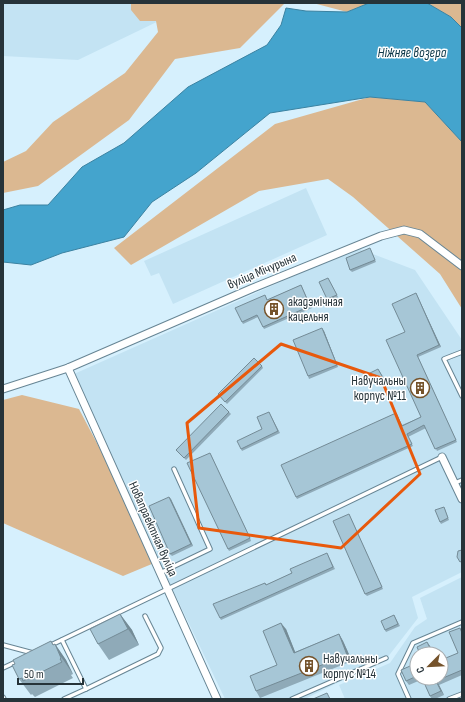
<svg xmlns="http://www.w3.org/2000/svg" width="465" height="702" viewBox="0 0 465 702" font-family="'Sofia Sans Condensed',sans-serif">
<rect width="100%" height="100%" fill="#d6f0fd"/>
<g fill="#c3e3f3" fill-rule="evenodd">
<polygon points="3,3 196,3 78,60 3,56"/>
<polygon points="306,188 327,235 173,304 159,273 151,276 144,261"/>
<polygon points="357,248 415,270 462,340 462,572 412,597 418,618 387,658 305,699 225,699 159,561 74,374"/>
<path d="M462,577V699H345L339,685L390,663L415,627L427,619L420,598ZM417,654H441V678H417Z"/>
</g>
<g fill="#dbb891">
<polygon points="131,3 285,3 240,48 175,59 129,120 38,186 3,193 3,162 26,151 53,122 125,73 158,32 156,21 140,21 131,10"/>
<polygon points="313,3 369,3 347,12"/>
<polygon points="427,3 462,3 462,28 451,17"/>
<polygon points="370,97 425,102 462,142 462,309 440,274 353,197 328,179 259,191 131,265 114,248 275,124"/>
<polygon points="22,395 79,409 159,561 123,576 3,523 3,400"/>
</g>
<polygon fill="#44a4cd" stroke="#3b82a1" points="369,3 427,3 451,17 462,28 462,142 425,102 370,97 270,113 196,173 152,202 124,237 62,253 31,265 3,262 3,210 20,205 48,205 82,167 124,143 188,87 267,45 281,25 286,8 306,11 347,12"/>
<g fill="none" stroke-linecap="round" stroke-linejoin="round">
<defs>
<g id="lane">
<polyline points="462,352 444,359 462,396"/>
<polyline points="455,483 462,480"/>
<polyline points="160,573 210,549 174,469"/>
<polyline points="62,640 86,689 64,699"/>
<polyline points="3,645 33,653"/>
<polyline points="49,646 442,457"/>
<polyline points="3,668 18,661"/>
<polyline points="86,689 158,654 161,648 145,616"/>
<polyline points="3,697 4,699"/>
<polyline points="292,699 386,658"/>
<polyline points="409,699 398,674 413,643 462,622"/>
<polyline points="449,699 462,694"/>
</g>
<g id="street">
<polyline points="68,368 217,699"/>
<polyline points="3,389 68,368 253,288 381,236 404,230 420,234 462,266"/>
<polyline points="442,457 462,499"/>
</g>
</defs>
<use href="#lane" stroke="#678594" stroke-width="5.5"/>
<use href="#street" stroke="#678594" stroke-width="9"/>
<use href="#lane" stroke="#fff" stroke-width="3.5"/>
<use href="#street" stroke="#fff" stroke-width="7"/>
</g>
<g fill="#8faab8">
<polygon points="371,250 376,262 352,272 350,270"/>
<polygon points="328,278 338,297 329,302 327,299"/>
<polygon points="301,285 312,308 264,329 258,317 243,324 242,322 266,297 267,300"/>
<polygon points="416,293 441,347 418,357 457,442 437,451 426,428 408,437 413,446 297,499 296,497 396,413 402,425 421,417 405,332"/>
<polygon points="324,331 338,367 309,379 308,376"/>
<polygon points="262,366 263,368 227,404 218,394"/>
<polygon points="378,369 384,378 371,384 370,382"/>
<polygon points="229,412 231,414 186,460 176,450"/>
<polygon points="269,412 280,433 242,451 241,449 262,429"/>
<polygon points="211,455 251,541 229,551 228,549"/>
<polygon points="169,497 193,546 172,556 170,554"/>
<polygon points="445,509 449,520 441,524 440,522"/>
<polygon points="349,514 383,589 367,596 365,594"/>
<polygon points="328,555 335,569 221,620 220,618 265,583 266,585 292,573"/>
<polygon points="120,614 132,630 139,645 109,660 98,644"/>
<polygon points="394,615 400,626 386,632 385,630"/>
<polygon points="460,628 462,631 462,675 439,685 444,695 435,699 432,699 430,696 423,679 409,685 406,681 417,663 417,678 441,678 458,653"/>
<polygon points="286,629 295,652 339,634 343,641 352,661 260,698 256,691 277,665"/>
<polygon points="55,644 66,660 73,674 71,675 73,678 35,697 32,694 31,695 19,679"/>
</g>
<g fill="#748b96">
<polygon points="416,293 417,295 441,347 439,345"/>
<polygon points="322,328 324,331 338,367 337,365"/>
<polygon points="210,453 211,455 251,541 250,538"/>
<polygon points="169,497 171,499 193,546 191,544"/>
<polygon points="3,594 4,598 3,601"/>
<polygon points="120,614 132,630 139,645 128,629"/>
<polygon points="281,623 286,629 298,659 294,653"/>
<polygon points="339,634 343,641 352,661 347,655"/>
<polygon points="51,641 58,652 55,644 66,660 73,674 53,645"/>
<polygon points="427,642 430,646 434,654 433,654"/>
<polygon points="436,681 439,685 444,695 441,691"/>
</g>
<g fill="#a6c6d6" stroke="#748b96">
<polygon points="370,248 375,260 350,270 346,258"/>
<polygon points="328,278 337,295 327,299 319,282"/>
<polygon points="301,285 310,306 263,327 257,315 242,322 235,308 265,295 267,300"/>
<polygon points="416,293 439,345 417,355 456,440 435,449 424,425 407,434 412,444 296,497 281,465 396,413 402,426 421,417 386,340 405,332 392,304"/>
<polygon points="322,328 337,365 308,376 293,340"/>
<polygon points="254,358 262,366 225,402 218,394"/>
<polygon points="378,369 382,376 370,382 366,375"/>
<polygon points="221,404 229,412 184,458 176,450"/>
<polygon points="269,412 278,431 241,449 237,441 262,429 257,417"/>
<polygon points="210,453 250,538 228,549 187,463"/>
<polygon points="169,497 191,544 170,554 149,506"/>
<polygon points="444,507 448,518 440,522 435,510"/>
<polygon points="349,514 382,587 365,594 333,521"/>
<polygon points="462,550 462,561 460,562 457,557 458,551"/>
<polygon points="327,553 333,567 220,618 213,604 265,583 266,585 292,573 290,569"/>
<polygon points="120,614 128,629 98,644 90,629"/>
<polygon points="394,615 398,624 385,630 381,621"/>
<polygon points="281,623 294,653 339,634 347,655 256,691 250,676 277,665 263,631"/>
<polygon points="460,628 462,633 462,670 436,681 441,691 430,696 422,678 441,678 441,660 458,653 449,632"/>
<polygon points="51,641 53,645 55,644 61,658 60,659 62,662 23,681 22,678 19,679 12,665 15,664 13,660"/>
<polygon points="427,642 433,654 420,654 417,647"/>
<polygon points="417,663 417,676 406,681 401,670"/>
<polygon points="327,693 330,699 313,699"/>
</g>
<path fill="none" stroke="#e8590c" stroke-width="3" stroke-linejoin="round" d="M281,344L381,378L420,474L341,548L199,528L187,423Z"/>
<defs>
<symbol id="building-ring" viewBox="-11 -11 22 22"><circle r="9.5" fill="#fff" stroke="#75532b" stroke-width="1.5"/><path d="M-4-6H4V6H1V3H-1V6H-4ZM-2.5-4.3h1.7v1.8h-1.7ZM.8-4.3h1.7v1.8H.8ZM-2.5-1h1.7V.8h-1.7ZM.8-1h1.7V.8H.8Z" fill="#75532b"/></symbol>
</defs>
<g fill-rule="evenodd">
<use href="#building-ring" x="263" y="298" width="22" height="22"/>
<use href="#building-ring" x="409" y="377" width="22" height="22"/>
<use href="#building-ring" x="298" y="655" width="22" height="22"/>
</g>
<g text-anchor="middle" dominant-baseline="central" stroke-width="3" stroke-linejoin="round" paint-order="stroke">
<g font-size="13" fill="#263339" stroke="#fff">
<text transform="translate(262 271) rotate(-23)">вуліца Мічурына</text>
<text transform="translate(153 529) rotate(66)">Новапраектная вуліца</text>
</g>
<g font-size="13" fill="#263339" stroke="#fff" text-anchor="start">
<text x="288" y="302">акадэмічная<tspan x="288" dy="15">кацельня</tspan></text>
<text x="406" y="381" text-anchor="end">Навучальны<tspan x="406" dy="15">корпус №11</tspan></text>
<text x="323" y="659">Навучальны<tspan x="323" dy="15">корпус №14</tspan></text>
</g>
<g font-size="14" font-style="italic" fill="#0d3849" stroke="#fff">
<text x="412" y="52">Ніжняе возера</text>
</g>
</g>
<rect width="465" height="702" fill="none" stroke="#263339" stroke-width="8"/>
<g transform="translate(429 666) rotate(246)"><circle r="19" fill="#ffffff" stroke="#a8adb0"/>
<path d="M0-3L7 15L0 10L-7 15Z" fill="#75532b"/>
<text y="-6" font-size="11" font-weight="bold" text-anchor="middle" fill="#263339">С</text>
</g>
<path d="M18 678v6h65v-6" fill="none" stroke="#263339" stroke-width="2"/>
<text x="24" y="678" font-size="12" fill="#263339" stroke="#ffffff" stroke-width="3" paint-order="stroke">50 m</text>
</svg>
